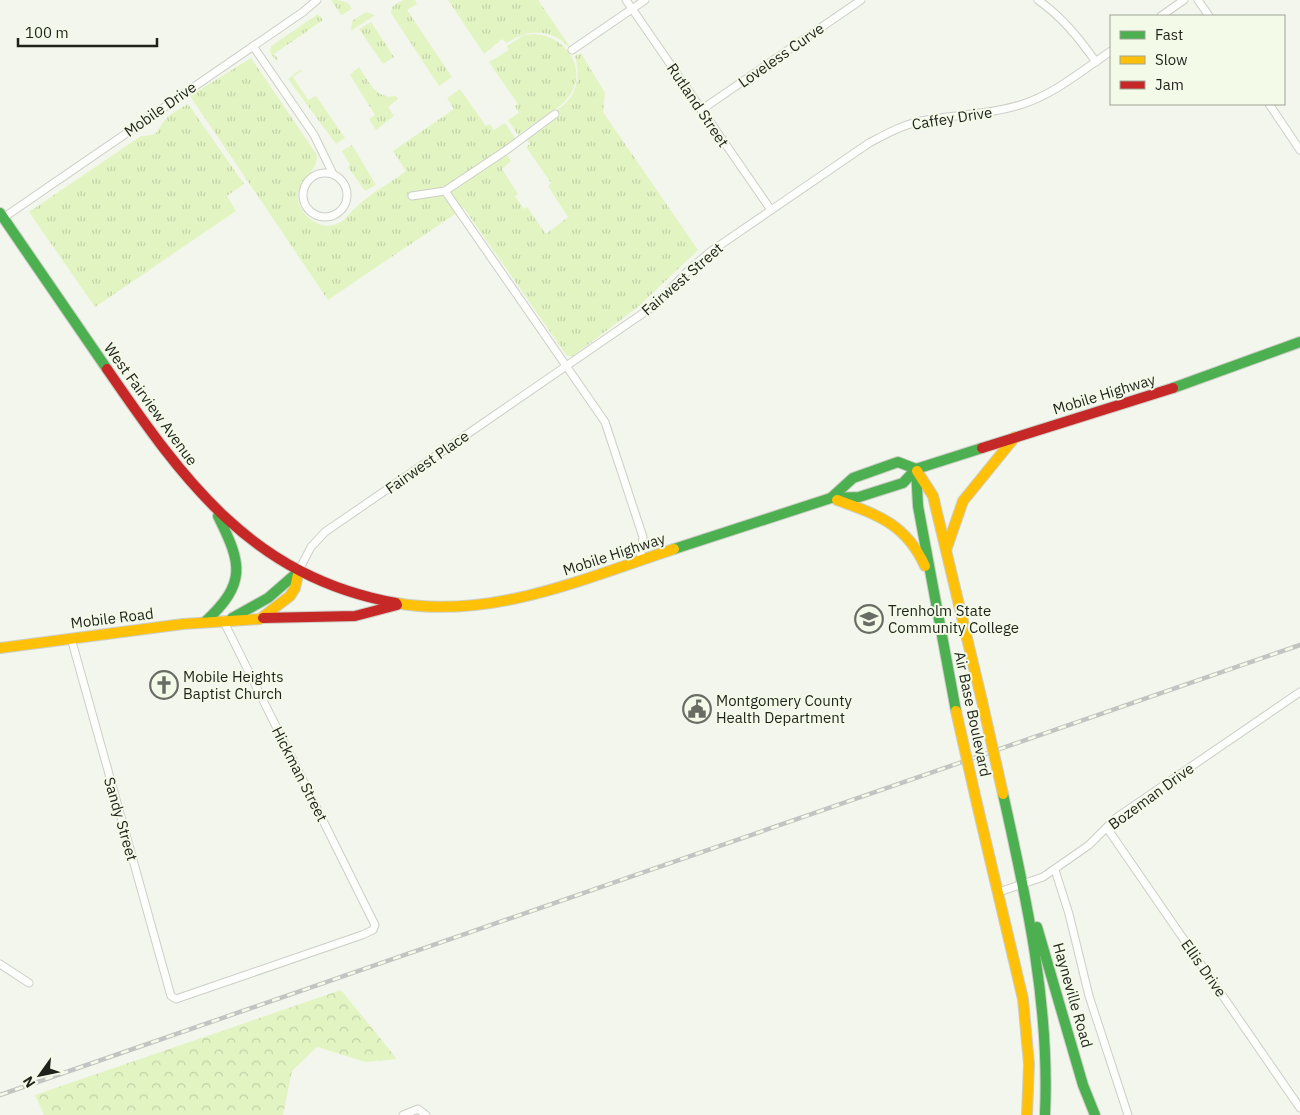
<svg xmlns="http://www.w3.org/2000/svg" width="1300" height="1115" viewBox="0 0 1300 1115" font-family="'IBM Plex Sans',sans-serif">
<defs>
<pattern id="grass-tufts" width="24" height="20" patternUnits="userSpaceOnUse" patternTransform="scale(1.25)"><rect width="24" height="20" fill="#e3f4c3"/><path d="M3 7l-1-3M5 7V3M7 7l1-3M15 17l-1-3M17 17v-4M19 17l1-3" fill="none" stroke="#c2d1a7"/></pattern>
<pattern id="forest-crowns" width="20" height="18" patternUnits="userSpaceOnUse" patternTransform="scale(1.25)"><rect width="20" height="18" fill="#e3f4c3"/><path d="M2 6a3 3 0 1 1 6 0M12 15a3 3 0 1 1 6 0" fill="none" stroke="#c2d1a7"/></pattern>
</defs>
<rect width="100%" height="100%" fill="#f2f6ec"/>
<g fill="url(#grass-tufts)">
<path d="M331,0C339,0 349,0 352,9L341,15Z"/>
<polygon points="403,0 415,0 417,4 407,10 452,77 439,86 391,13 392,7"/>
<path d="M448,0H538L572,50C553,29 530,27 507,43L502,39L484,54Z"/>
<polygon points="366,12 375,15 351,31 352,21"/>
<polygon points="318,14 323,20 274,54 278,59 277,62 270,52 271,46"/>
<polygon points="371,22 394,57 383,64 359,29"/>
<path d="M535,34C569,37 591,73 565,101C553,114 533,124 518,135L508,120L519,113L515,106L518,104L489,62L509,50L507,46L524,35Z"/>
<path d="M581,53L605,93L603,112L698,250L639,306L573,356H567L464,208L328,300L190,96L251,58L317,155C318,173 297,179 298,198C298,204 304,215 309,218C316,223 324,228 333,225C346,222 348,214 356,207C371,193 390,183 406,171L393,151L454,109L447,98L460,89L486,126L490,124L494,130L505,123L519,144L505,151L511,161L502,169L518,194L515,196L524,209L527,207L546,234L568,217L548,186L551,183L526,147L530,144L526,139L561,115L557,110C577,97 581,78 575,56Z"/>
<path d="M359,67C369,82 376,100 396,96L398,99L388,107L394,116L376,130L369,119L375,115L350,75Z"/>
<polygon points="301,69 302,71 293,77 308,100 316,96 345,138 336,144 288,79"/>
<path d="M188,104L244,184L227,196L236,211L95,307L29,212L141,136C161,135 155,132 165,120C170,113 181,108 188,104Z"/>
<polygon points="352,145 376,185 365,191 348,167 350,165 342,151"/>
</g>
<polygon fill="url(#forest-crowns)" points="341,990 397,1059 366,1062 317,1047 292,1071 283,1115 44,1115 35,1095"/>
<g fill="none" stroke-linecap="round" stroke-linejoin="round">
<defs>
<g id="street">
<polyline points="626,0 771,210"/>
<path d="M1038,0C1062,17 1079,38 1096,62"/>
<polyline points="1198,0 1209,16"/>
<polyline points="1161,16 1184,0"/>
<polyline points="253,46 314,135 333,174"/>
<polyline points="572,50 645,0"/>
<polyline points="1269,104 1300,150"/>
<polyline points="701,110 861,0"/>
<circle cx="325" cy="195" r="22"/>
<polyline points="445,191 605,422 643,537 640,560"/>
<polyline points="412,196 445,191 505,151 555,114"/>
<polyline points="3,218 303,12 317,0"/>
<path d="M299,570L311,547L325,532L655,305L689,270L710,252L869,143C886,134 902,125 921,121C955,114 990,115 1023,104C1056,93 1083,70 1111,51"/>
<polyline points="71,638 164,971 171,996 176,999 362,935 373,930 375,925 223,620"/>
<polyline points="1107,828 1300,1108"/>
<polyline points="1055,870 1069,914 1089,996 1128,1115"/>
<polyline points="999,892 1043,877 1089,845 1116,818 1300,692"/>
<polyline points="0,964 29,983"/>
<polyline points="403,1115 418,1109 426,1115"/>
</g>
<g id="fast">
<polyline points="0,213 107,369"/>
<polyline points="1173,388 1300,342"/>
<polyline points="916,469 918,506 956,711"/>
<polyline points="831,498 853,478 898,462 916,469"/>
<polyline points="674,549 831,498 859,497 903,483 916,469 982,448"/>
<polyline points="232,618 268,598 299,571"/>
<path d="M205,622C247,583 242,564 218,516"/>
<path d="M1003,794C1027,901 1050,1005 1045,1115"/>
<polyline points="1037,927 1083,1085 1095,1115"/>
</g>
<g id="slow">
<polyline points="917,471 933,496 982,701"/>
<path d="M837,500C878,515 906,524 925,566"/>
<polyline points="946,550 963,501 1015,437"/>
<path d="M396,603C492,620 585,578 674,549"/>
<polyline points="0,648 183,624 260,619 290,596 295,588 299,570"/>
<polyline points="977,804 1023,999 1029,1064 1027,1115"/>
</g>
<g id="jam">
<path d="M107,369C184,481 252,577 396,603"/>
<polyline points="982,448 1173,388"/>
<polyline points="263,618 355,616 397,605"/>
</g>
</defs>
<use href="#street" stroke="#cccec7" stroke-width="9"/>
<use href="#fast" stroke="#cccec7" stroke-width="12"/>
<use href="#slow" stroke="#cccec7" stroke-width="12"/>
<use href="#jam" stroke="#cccec7" stroke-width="12"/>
<use href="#street" stroke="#fdfefc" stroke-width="7"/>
<use href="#fast" stroke="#4caf50" stroke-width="10"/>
<use href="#slow" stroke="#ffc107" stroke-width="10"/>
<use href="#jam" stroke="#c62828" stroke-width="10"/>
<defs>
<polyline id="rail" points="0,1095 1300,645"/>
</defs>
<use href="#rail" stroke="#c2c4c1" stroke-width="4.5"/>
<use href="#rail" stroke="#f3fae8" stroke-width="2.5" stroke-dasharray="8" stroke-linecap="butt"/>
<defs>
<g id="slow-bridge">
<polyline points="982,701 1003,794"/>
<polyline points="956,711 977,804"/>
</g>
</defs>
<use href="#slow-bridge" stroke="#cccec7" stroke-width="12" stroke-linecap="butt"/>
<use href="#slow-bridge" stroke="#ffc107" stroke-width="10"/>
</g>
<defs>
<symbol id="university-ring" viewBox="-11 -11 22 22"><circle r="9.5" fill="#f3fae8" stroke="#696c64" stroke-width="1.5"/><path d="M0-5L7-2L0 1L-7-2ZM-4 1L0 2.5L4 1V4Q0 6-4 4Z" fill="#696c64"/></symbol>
<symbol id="church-ring" viewBox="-11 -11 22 22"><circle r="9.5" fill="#f3fae8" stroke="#696c64" stroke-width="1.5"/><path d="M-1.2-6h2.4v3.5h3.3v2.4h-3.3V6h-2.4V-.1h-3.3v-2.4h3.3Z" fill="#696c64"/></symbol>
<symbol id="civic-ring" viewBox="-11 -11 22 22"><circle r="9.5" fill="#f3fae8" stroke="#696c64" stroke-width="1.5"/><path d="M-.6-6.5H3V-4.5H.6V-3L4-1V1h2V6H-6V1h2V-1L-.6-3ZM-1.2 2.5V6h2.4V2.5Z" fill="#696c64"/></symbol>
</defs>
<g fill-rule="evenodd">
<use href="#university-ring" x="853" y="603" width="32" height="32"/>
<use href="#church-ring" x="148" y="669" width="32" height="32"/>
<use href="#civic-ring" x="681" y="693" width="32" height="32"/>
</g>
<g text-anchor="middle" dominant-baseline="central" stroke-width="4" stroke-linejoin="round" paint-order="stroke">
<g font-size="15" fill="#1f211b" stroke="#f3fae8">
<text transform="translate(781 55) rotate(-35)">Loveless Curve</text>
<text transform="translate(698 105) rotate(56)">Rutland Street</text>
<text transform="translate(160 109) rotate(-35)">Mobile Drive</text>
<text transform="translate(952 118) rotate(-9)">Caffey Drive</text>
<text transform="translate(682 279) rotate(-41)">Fairwest Street</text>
<text transform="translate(1104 394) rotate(-17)">Mobile Highway</text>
<text transform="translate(151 404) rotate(54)">West Fairview Avenue</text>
<text transform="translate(427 462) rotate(-35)">Fairwest Place</text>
<text transform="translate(614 554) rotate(-18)">Mobile Highway</text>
<text transform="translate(112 618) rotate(-7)">Mobile Road</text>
<text transform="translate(973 714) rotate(78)">Air Base Boulevard</text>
<text transform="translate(300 774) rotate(63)">Hickman Street</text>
<text transform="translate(1151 796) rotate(-36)">Bozeman Drive</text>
<text transform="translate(121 819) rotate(74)">Sandy Street</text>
<text transform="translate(1204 968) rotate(55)">Ellis Drive</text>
<text transform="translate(1073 995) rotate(74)">Hayneville Road</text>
</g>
<g font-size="15" fill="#1f211b" stroke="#f3fae8" text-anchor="start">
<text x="888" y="610">Trenholm State<tspan x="888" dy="17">Community College</tspan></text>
<text x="183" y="676">Mobile Heights<tspan x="183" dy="17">Baptist Church</tspan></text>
<text x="716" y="700">Montgomery County<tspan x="716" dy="17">Health Department</tspan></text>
</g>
</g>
<rect x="1110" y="15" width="175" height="90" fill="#f3fae8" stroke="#9ea396"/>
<rect x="1120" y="31" width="25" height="8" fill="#4caf50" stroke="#9ea396"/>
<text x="1155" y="40" font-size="15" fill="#1f211b">Fast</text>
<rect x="1120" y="56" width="25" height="8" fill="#ffc107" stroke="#9ea396"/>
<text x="1155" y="65" font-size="15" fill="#1f211b">Slow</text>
<rect x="1120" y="81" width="25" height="8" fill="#c62828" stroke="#9ea396"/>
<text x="1155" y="90" font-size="15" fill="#1f211b">Jam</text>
<g transform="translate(40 1075) rotate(237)" stroke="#f3fae8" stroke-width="4" paint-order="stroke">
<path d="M0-4L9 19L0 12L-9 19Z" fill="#1f211b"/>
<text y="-8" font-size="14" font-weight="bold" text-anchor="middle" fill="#1f211b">N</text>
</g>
<path d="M18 38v8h139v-8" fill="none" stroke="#1f211b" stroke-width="2.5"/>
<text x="25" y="38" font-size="15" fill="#1f211b" stroke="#f3fae8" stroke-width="4" paint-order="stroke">100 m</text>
</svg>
